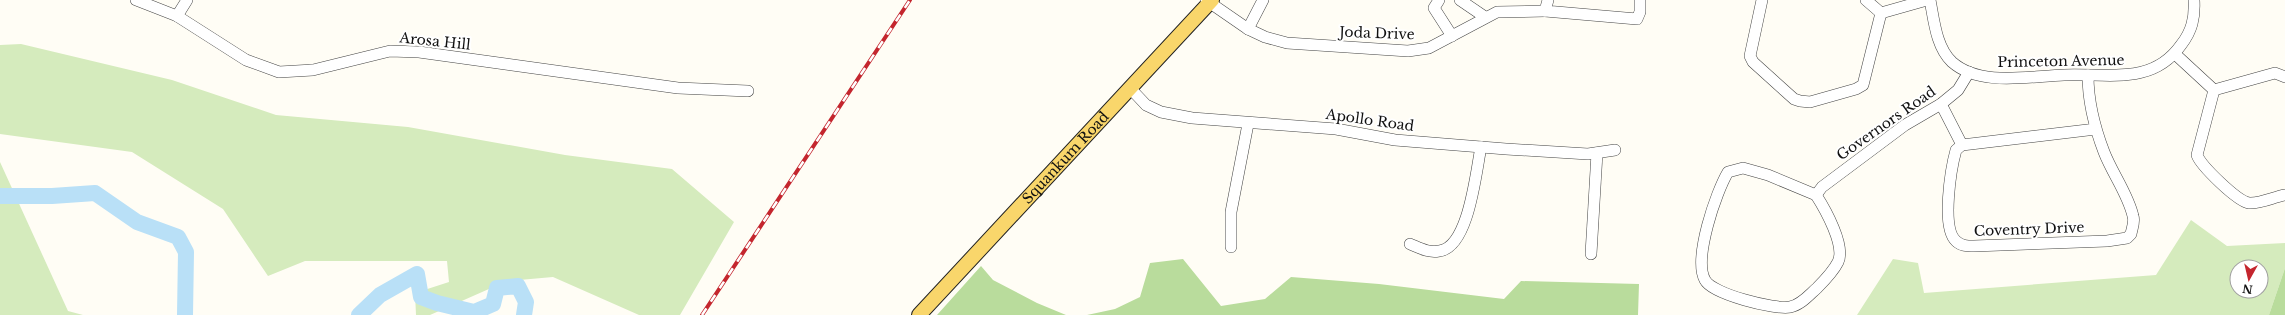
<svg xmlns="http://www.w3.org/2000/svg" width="2285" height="315" viewBox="0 0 2285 315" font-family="'Libre Baskerville',serif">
<rect width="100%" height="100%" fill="#fffdf5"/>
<g fill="#d5ebbd" fill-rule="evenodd">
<polygon points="21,44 172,80 276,115 408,127 565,155 672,169 734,222 680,315 639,315 553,277 507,281 430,315 416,315 415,293 449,282 447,261 305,261 268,276 223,209 132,152 0,134 0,45"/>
<polygon points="0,162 68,311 83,315 0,315"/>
<path d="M2191,220L2227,246L2285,243V268L2269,315H1857L1893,259L1918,263L1924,293L2156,275ZM2237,267H2261V291H2237Z"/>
</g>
<g fill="#b9dc9c">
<polygon points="1183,259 1221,306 1265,299 1291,277 1379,284 1504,299 1521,281 1639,284 1638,315 1087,315 1115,309 1140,297 1150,263"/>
<polygon points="981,266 993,280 1037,303 1066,315 937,315"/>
<polygon points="2285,268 2285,315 2269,315"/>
</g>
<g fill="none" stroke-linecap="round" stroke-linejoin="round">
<g stroke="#b9e0f7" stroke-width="16">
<polyline points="0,196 52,196 95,193 137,222 178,237 186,252 185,315"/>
<polyline points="359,315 380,295 417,274 421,297 437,303 474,312 493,304 497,288 518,286 526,302 524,315"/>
</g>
<defs>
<g id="minor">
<polyline points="136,0 177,16 246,60 279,72 313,70 390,51 419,52 678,88 748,91"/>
<polyline points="1206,0 1248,29 1265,37 1287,43 1408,51 1429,48 1497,12 1545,11"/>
<polyline points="1439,0 1434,8 1452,36"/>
<polyline points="1460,0 1485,17"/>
<polyline points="1548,0 1545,11 1637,19 1640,12 1640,0"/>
<polyline points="1762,0 1750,56 1753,62 1794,99 1800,101 1810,102 1856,89 1863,85 1881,13"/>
<polyline points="1866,0 1881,13"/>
<path d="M1930,0C1934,20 1936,47 1952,62C1980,87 2030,76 2064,75C2107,73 2152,86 2181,45C2192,31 2195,18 2194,0"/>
<polyline points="1881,13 1927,0"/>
<polyline points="177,16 187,0"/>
<polyline points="1248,29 1263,0"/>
<polyline points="2175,54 2214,90"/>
<path d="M2088,75C2088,102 2094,126 2104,152C2112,173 2128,194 2133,216C2135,222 2132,228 2131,234L2127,238L2107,241L1974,246C1967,246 1961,246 1956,241C1941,228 1951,168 1956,150L1962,145L2096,129"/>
<path d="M2285,77L2275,73L2214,90L2197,155C2201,166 2237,201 2249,203C2260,204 2274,197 2285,195"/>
<polyline points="1130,88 1146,105 1161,112 1192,118 1336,129 1395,140 1506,149 1588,154 1615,150"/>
<polyline points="1941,104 1962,145"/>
<path d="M1743,168L1768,175L1816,195C1825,209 1846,246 1838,262C1833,272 1825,280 1817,288C1809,295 1801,305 1790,307C1775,310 1712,294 1705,280C1693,259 1716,192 1728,172Z"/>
<polyline points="1816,195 1822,187 1905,125 1941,104 1958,90 1969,72"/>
<path d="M1410,244C1420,248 1428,253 1439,251C1469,248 1476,171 1481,147"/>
<polyline points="1231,247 1231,212 1248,124"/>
<polyline points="1591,254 1597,153"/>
</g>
<g id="major">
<path id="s1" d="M919,315L1212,0"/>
</g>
</defs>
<use href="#minor" stroke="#444" stroke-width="12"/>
<use href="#major" stroke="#222" stroke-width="16"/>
<use href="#minor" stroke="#fff" stroke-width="11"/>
<use href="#major" stroke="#f9d66b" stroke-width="14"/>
<defs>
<polyline id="rail" points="702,315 910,0"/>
</defs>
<use href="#rail" stroke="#c4262e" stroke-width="4"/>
<use href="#rail" stroke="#fff" stroke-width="2.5" stroke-dasharray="8" stroke-linecap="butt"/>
</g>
<g text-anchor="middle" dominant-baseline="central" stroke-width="4" stroke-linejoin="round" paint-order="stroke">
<g font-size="14" fill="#111" stroke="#fff">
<text transform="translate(1377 33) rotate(2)">Joda Drive</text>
<text transform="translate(435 41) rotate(6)">Arosa Hill</text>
<text transform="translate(2061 61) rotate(-1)">Princeton Avenue</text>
<text transform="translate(1370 120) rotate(8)">Apollo Road</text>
<text transform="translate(1886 123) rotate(-35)">Governors Road</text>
<text stroke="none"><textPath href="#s1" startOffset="215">Squankum Road</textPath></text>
<text transform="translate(2029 229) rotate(-2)">Coventry Drive</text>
</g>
</g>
<g transform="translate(2249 279) rotate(188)"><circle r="19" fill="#ffffff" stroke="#a0a0a0"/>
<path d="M0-3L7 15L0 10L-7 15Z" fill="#c4262e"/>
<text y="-6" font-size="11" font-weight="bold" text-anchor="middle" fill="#111111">N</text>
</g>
</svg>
